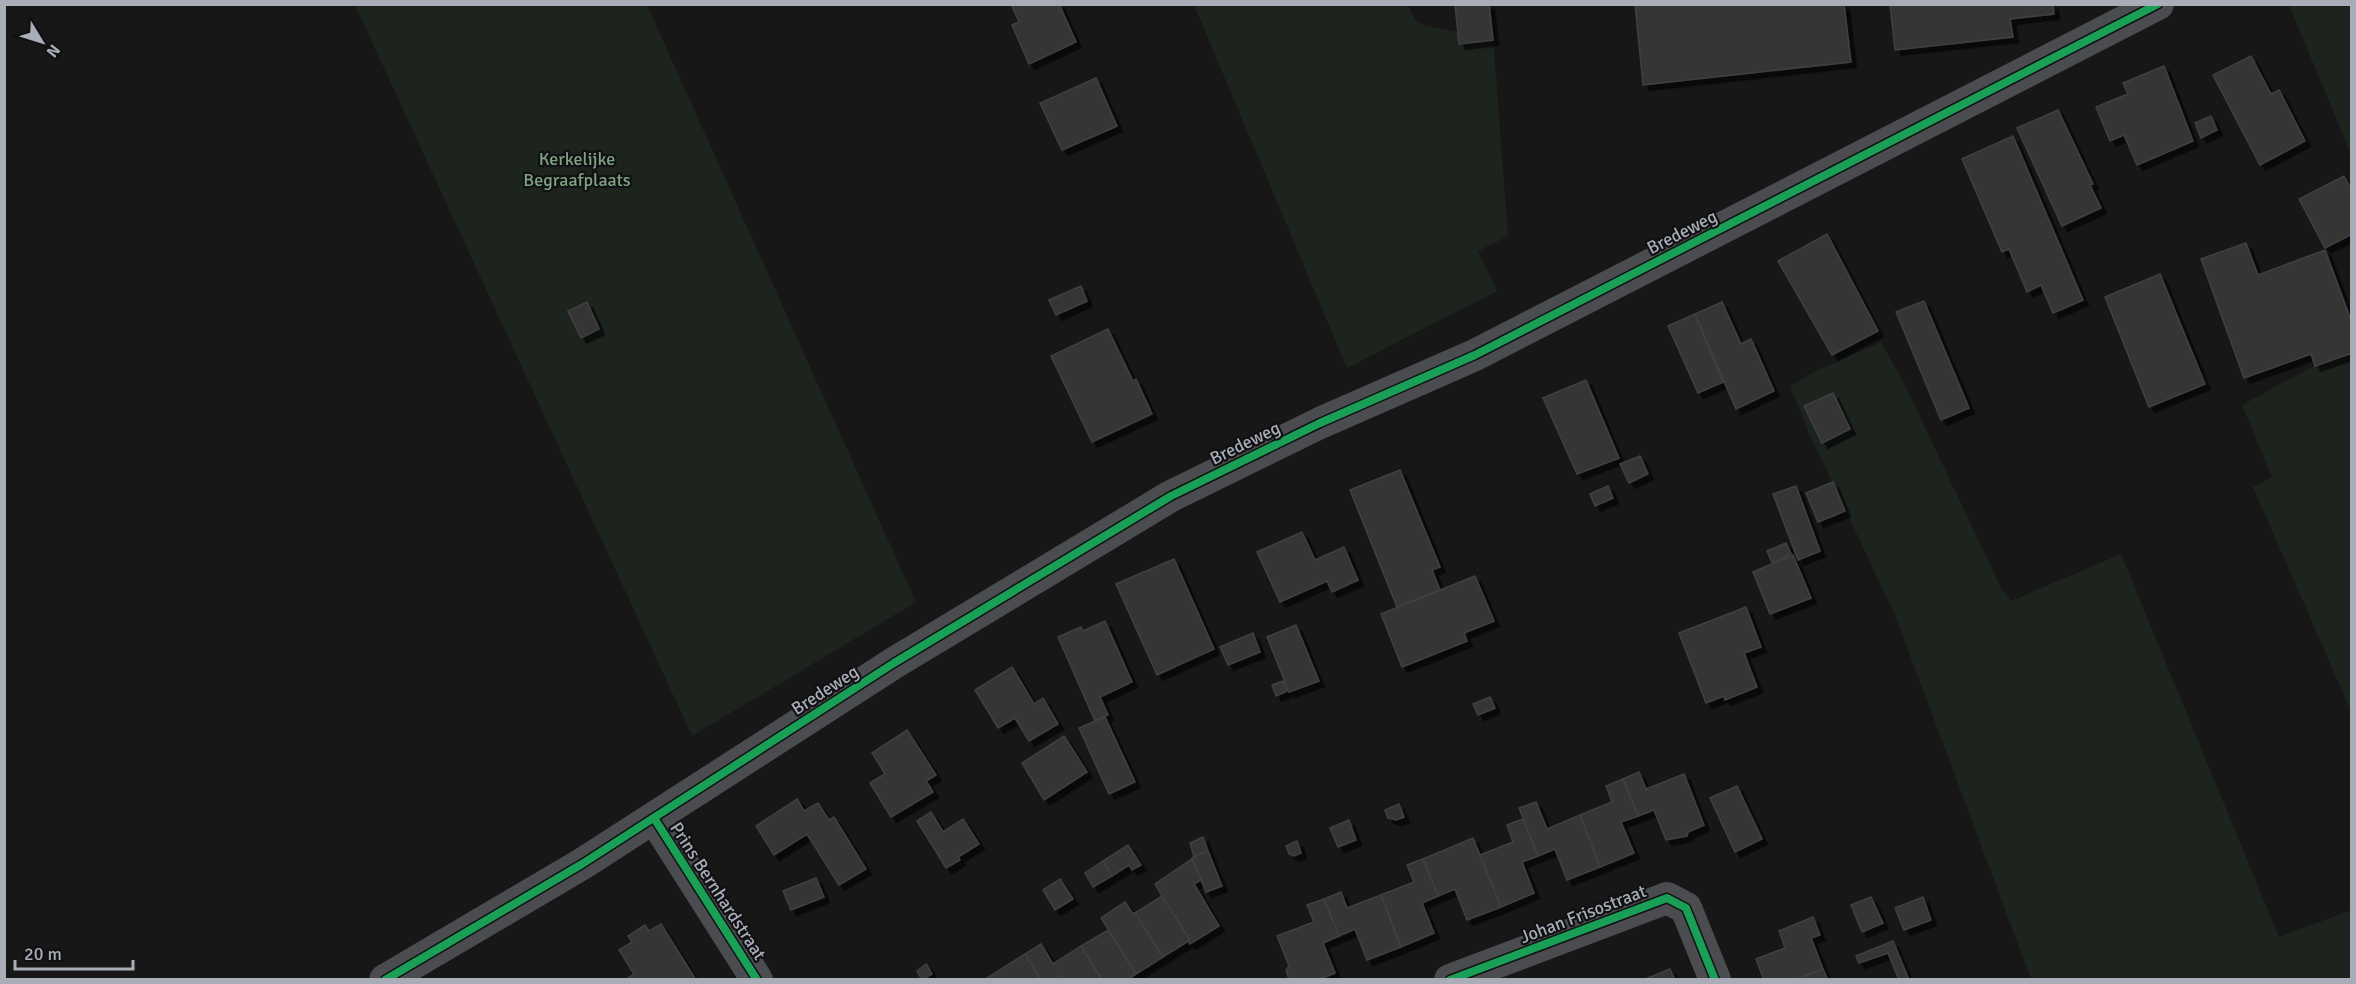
<svg xmlns="http://www.w3.org/2000/svg" width="2356" height="984" viewBox="0 0 2356 984" font-family="Signika,sans-serif">
<defs>
<filter id="shadow"><feDropShadow dx="5.5" dy="5.5" stdDeviation="0" flood-color="#0009"/></filter>
</defs>
<rect width="100%" height="100%" fill="#171717"/>
<g fill="#1d241e">
<polygon points="355,5 647,5 916,602 692,736"/>
<polygon points="1194,5 1408,5 1415,20 1425,26 1493,38 1508,236 1478,251 1497,291 1347,368"/>
<polygon points="2289,5 2351,5 2351,154"/>
<polygon points="1881,342 1905,385 2001,588 2011,601 2121,554 2279,937 2351,910 2351,979 2031,979 1895,615 1809,433 1790,386 1814,372"/>
<polygon points="2351,346 2351,711 2253,487 2272,477 2242,405"/>
</g>
<g fill="#353536" stroke="#3f4043" stroke-width="1.5" filter="url(#shadow)">
<polygon points="1011,4 1059,4 1076,42 1029,64 1012,25 1019,22"/>
<polygon points="1455,4 1489,4 1493,40 1459,44"/>
<polygon points="1635,4 1844,4 1851,62 1643,85"/>
<polygon points="1890,4 2053,4 2054,14 2010,19 2013,37 1895,50"/>
<polygon points="2251,56 2271,94 2279,90 2305,141 2260,165 2213,75"/>
<polygon points="2164,66 2193,141 2137,165 2124,135 2110,141 2096,107 2128,94 2123,83"/>
<polygon points="1096,78 1117,126 1062,150 1040,103"/>
<polygon points="2058,110 2093,184 2090,185 2101,208 2062,226 2017,128"/>
<polygon points="2211,116 2217,130 2201,138 2195,123"/>
<polygon points="2013,136 2083,300 2053,313 2041,285 2027,292 2009,249 2002,252 1962,159"/>
<polygon points="2344,176 2352,191 2352,234 2325,248 2299,199"/>
<polygon points="1827,234 1878,331 1832,355 1778,261"/>
<polygon points="2246,243 2258,275 2325,250 2352,323 2352,353 2315,366 2311,354 2244,378 2201,259"/>
<polygon points="2160,274 2205,384 2149,407 2105,297"/>
<polygon points="1081,286 1087,301 1056,315 1049,300"/>
<polygon points="1924,301 1969,408 1941,420 1896,312"/>
<polygon points="587,302 599,329 581,338 568,311"/>
<polygon points="1722,302 1741,344 1751,339 1774,391 1736,409 1695,314"/>
<polygon points="1695,314 1723,382 1698,393 1668,326"/>
<polygon points="1108,329 1133,381 1136,379 1152,414 1092,442 1051,356"/>
<polygon points="1586,380 1619,458 1577,474 1543,398"/>
<polygon points="1833,393 1850,429 1822,443 1804,406"/>
<polygon points="1640,456 1648,474 1629,483 1620,464"/>
<polygon points="1400,470 1440,567 1432,570 1440,590 1397,607 1350,490"/>
<polygon points="1833,482 1845,511 1818,522 1806,493"/>
<polygon points="1608,486 1613,498 1595,506 1590,494"/>
<polygon points="1796,486 1820,551 1798,560 1773,494"/>
<polygon points="1302,532 1315,560 1344,547 1358,580 1332,592 1327,581 1280,602 1257,552"/>
<polygon points="1786,543 1791,554 1772,563 1767,551"/>
<polygon points="1793,555 1811,598 1770,614 1753,572"/>
<polygon points="1174,559 1214,649 1157,675 1116,584"/>
<polygon points="1475,576 1494,621 1464,633 1467,641 1402,667 1381,614"/>
<polygon points="1746,607 1761,647 1744,653 1757,687 1725,700 1724,696 1706,703 1679,633"/>
<polygon points="1105,621 1132,682 1100,697 1108,715 1095,721 1058,637 1081,627 1083,631"/>
<polygon points="1296,625 1319,681 1289,692 1267,637"/>
<polygon points="1253,633 1260,652 1228,665 1220,647"/>
<polygon points="1012,667 1034,704 1043,698 1058,724 1029,741 1015,718 998,728 975,690"/>
<polygon points="1283,681 1287,691 1276,696 1272,685"/>
<polygon points="1490,697 1495,708 1478,715 1473,704"/>
<polygon points="1105,717 1135,782 1109,794 1079,728"/>
<polygon points="907,730 936,775 926,781 933,792 891,817 870,783 885,774 872,753"/>
<polygon points="1064,736 1087,772 1044,800 1022,763"/>
<polygon points="1639,772 1646,789 1684,774 1704,825 1688,832 1687,836 1666,840 1654,810 1638,816 1623,779"/>
<polygon points="1623,779 1638,816 1621,822 1634,853 1600,867 1580,815 1612,802 1606,786"/>
<polygon points="1737,786 1762,839 1735,852 1710,798"/>
<polygon points="797,799 804,811 818,803 829,820 834,817 866,869 839,885 807,834 774,855 756,826"/>
<polygon points="1536,802 1547,829 1580,815 1600,867 1567,880 1555,849 1538,856 1519,808"/>
<polygon points="1399,804 1404,817 1396,820 1388,818 1385,810"/>
<polygon points="931,812 943,832 963,819 979,844 958,857 960,860 946,868 917,821"/>
<polygon points="1523,819 1538,856 1522,862 1534,893 1501,907 1480,855 1513,842 1507,825"/>
<polygon points="1349,820 1356,840 1338,847 1330,828"/>
<polygon points="1203,837 1208,851 1194,857 1190,843"/>
<polygon points="1473,838 1501,907 1467,920 1455,889 1438,896 1423,859"/>
<polygon points="1297,841 1301,853 1294,856 1289,854 1286,846"/>
<polygon points="1128,845 1141,865 1132,870 1129,865 1112,876 1103,861"/>
<polygon points="1208,851 1222,886 1206,892 1192,858"/>
<polygon points="1192,859 1201,880 1194,884 1219,926 1190,944 1155,884"/>
<polygon points="1423,859 1438,896 1422,903 1434,933 1401,947 1381,895 1414,882 1407,865"/>
<polygon points="1103,861 1112,876 1093,887 1085,873"/>
<polygon points="816,878 824,897 791,910 783,891"/>
<polygon points="1060,879 1073,899 1055,910 1043,890"/>
<polygon points="1341,892 1347,908 1381,895 1401,947 1367,960 1355,929 1339,936 1324,899"/>
<polygon points="1162,896 1190,940 1163,957 1135,913"/>
<polygon points="1871,897 1883,923 1862,932 1851,905"/>
<polygon points="1923,897 1931,920 1904,930 1895,908"/>
<polygon points="1324,899 1339,936 1323,943 1335,973 1318,980 1289,979 1286,970 1289,966 1277,936 1314,922 1307,905"/>
<polygon points="1125,902 1133,914 1135,913 1163,957 1136,974 1101,918"/>
<polygon points="1813,917 1820,935 1811,938 1823,969 1795,980 1764,980 1756,959 1785,948 1779,931"/>
<polygon points="661,924 696,980 625,980 634,974 619,950 632,942 628,936 645,925 649,931"/>
<polygon points="1108,930 1136,974 1127,980 1102,980 1081,946"/>
<polygon points="1893,941 1909,980 1899,980 1888,953 1859,963 1856,956"/>
<polygon points="1041,944 1053,964 1081,946 1102,980 1063,980 1061,976 1055,980 1041,980 1025,954"/>
<polygon points="1025,954 1041,980 984,980"/>
<polygon points="926,964 932,974 922,980 917,971"/>
<polygon points="1670,969 1675,980 1643,980"/>
<polygon points="1823,969 1828,980 1795,980"/>
</g>
<g fill="none" stroke-linecap="round" stroke-linejoin="round">
<g stroke="#4b4c50" stroke-width="32">
<polyline points="654,818 757,980"/>
<polyline points="385,980 582,864 894,663 1171,496 1320,423 1475,355 2158,4"/>
<polyline points="1450,980 1667,898 1686,908 1715,980"/>
</g>
<defs>
<g id="cycleway">
<polyline points="654,818 757,980"/>
<polyline points="385,980 582,864 894,663 1171,496 1320,423 1475,355 2158,4"/>
<polyline points="1450,980 1667,898 1686,908 1715,980"/>
</g>
</defs>
<use href="#cycleway" stroke="#111113" stroke-width="11"/>
<use href="#cycleway" stroke="#1a9f57" stroke-width="8"/>
</g>
<g text-anchor="middle" dominant-baseline="central" stroke-width="4.5" stroke-linejoin="round" paint-order="stroke">
<g font-size="18" fill="#7fa381" stroke="#111113">
<text x="577" y="159">Kerkelijke<tspan x="577" dy="21">Begraafplaats</tspan></text>
</g>
<g font-size="18" fill="#a8adb8" stroke="#111113">
<text transform="translate(1682 232) rotate(-27)">Bredeweg</text>
<text transform="translate(1245 443) rotate(-26)">Bredeweg</text>
<text transform="translate(825 690) rotate(-33)">Bredeweg</text>
<text transform="translate(718 891) rotate(57)">Prins Bernhardstraat</text>
<text transform="translate(1583 914) rotate(-21)">Johan Frisostraat</text>
</g>
</g>
<rect width="2356" height="984" fill="none" stroke="#a8adb8" stroke-width="12"/>
<g transform="translate(42 42) rotate(128)" stroke="#111113" stroke-width="4.5" paint-order="stroke">
<path d="M0-4.5L10 22L0 15L-10 22Z" fill="#a8adb8"/>
<text y="-9" font-size="16" font-weight="bold" text-anchor="middle" fill="#a8adb8">N</text>
</g>
<path d="M15 960v9h118v-9" fill="none" stroke="#a8adb8" stroke-width="3"/>
<text x="24" y="960" font-size="18" fill="#a8adb8" stroke="#111113" stroke-width="4.5" paint-order="stroke">20 m</text>
</svg>
